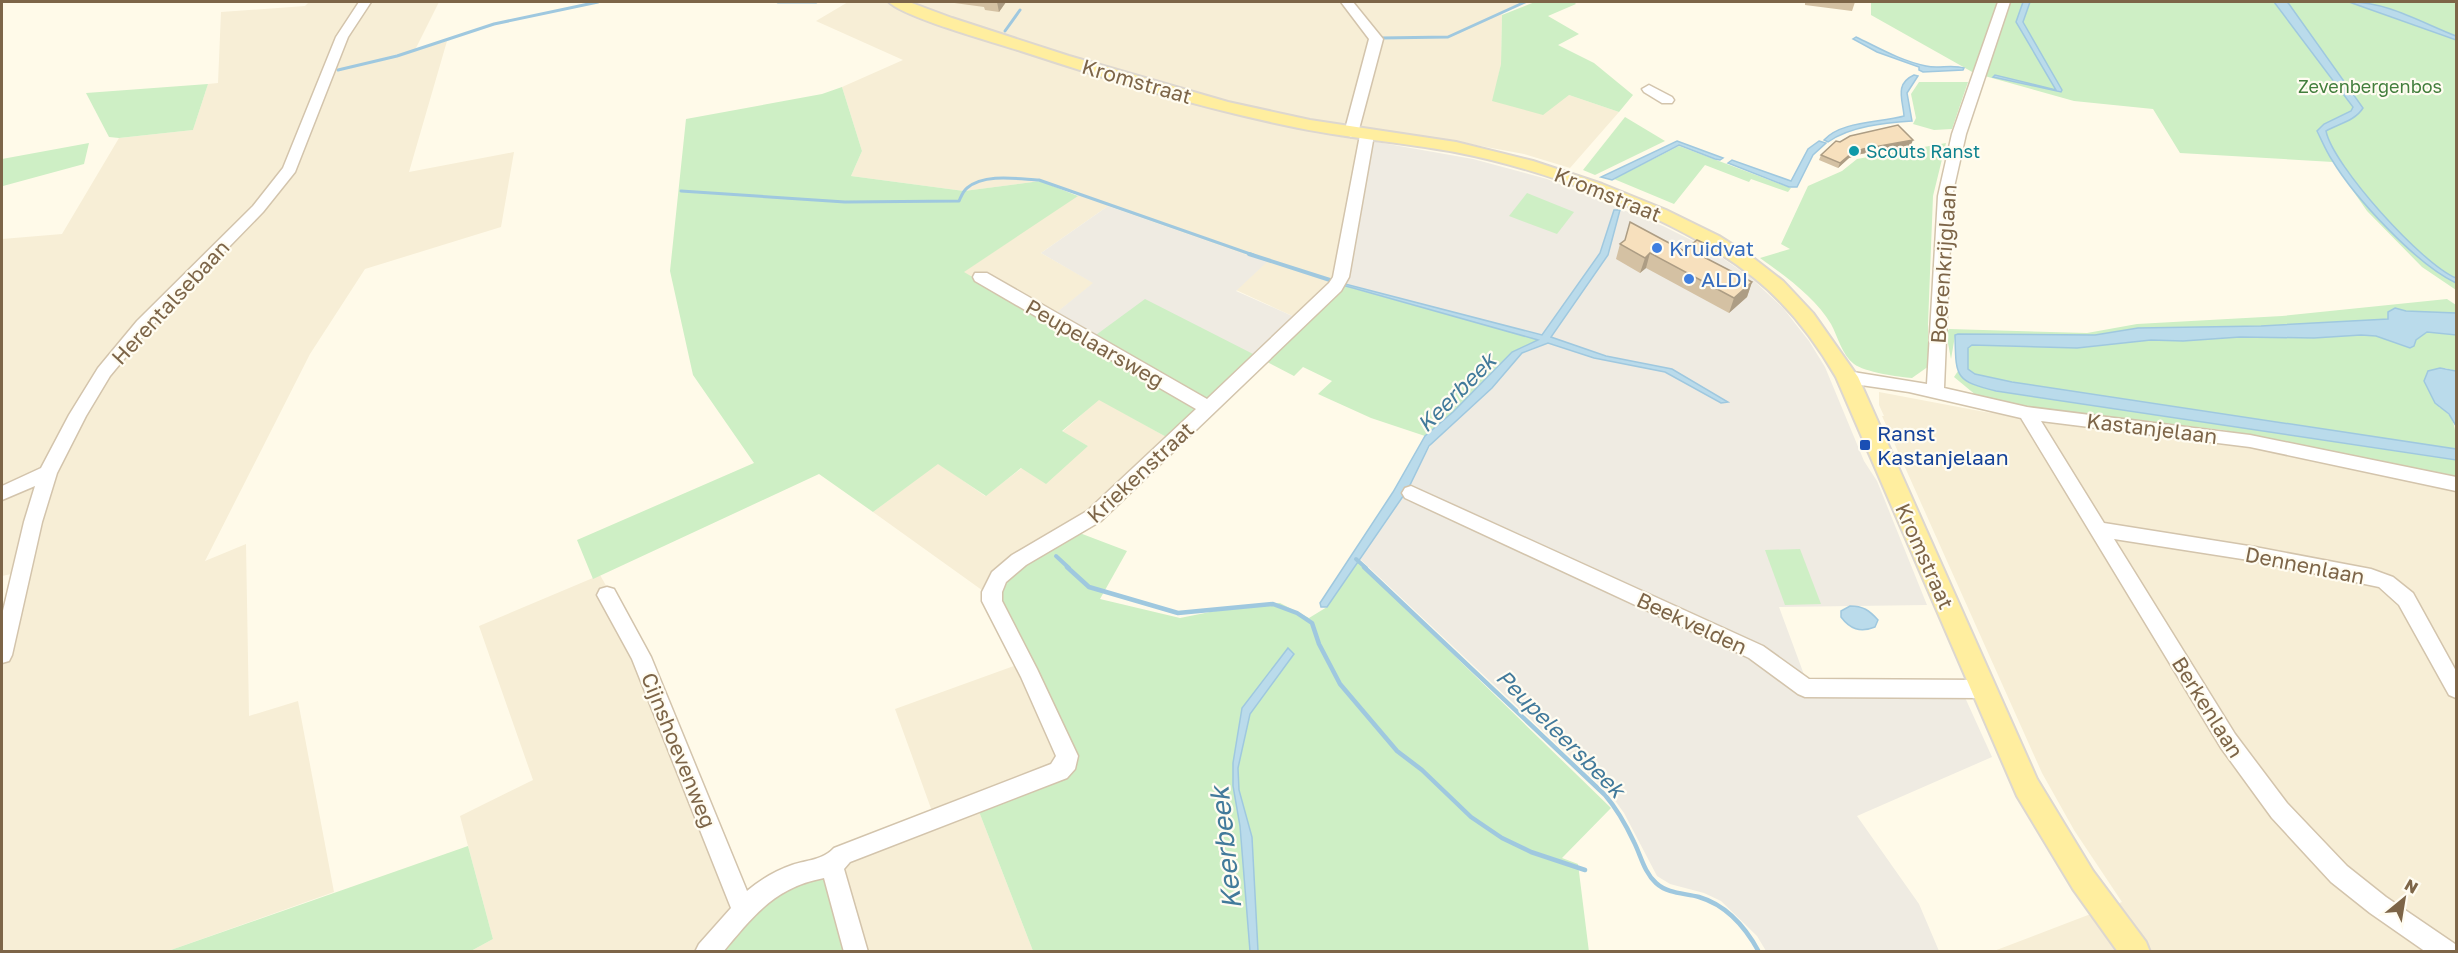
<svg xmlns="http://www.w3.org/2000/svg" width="2458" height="953" viewBox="0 0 2458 953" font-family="'Golos Text',sans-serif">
<rect width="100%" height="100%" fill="#fffae9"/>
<g fill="#f7eed6">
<polygon points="309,2 439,2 415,50 447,41 409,172 514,152 501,227 365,269 310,354 205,561 246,544 249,716 298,701 334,892 168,951 2,951 2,616 16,573 2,576 2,239 62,234 119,138 193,130 208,84 218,83 221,12 305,6"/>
<polygon points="848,2 1524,2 1504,11 1502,15 1501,64 1493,101 1569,95 1619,112 1570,168 1524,154 1459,142 1359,129 1362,150 1339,276 1299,319 1236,290 1266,262 1108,206 1041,253 1094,283 1046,321 963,272 1078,195 1040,181 964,191 851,176 862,151 842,87 903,60 816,21"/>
<polygon points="1879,392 1985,412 2232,444 2456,489 2456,951 1994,951 2122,902 2074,830 2042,773 1882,416 1884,416 1879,405"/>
<polygon points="1099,399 1177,443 986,593 873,512 938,463 985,496 1022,468 1088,446 1062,432"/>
<polygon points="600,575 644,653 745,894 717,951 471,951 493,939 460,816 533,780 479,626"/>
<polygon points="1028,661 1076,771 978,809 1033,951 850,951 834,856 933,814 895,709"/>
</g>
<g fill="#efebe2">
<polygon points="1371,141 1473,159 1547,179 1663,226 1709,249 1750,277 1783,308 1809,341 1825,367 1864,461 1877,481 1927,605 1779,607 1806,680 1958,682 1992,757 1857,816 1919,904 1939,951 1766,951 1757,936 1721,901 1704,893 1670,884 1657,876 1624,813 1611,795 1360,559 1436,437 1517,353 1532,350 1545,343 1507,326 1345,284"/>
<polygon points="1108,206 1267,262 1236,291 1299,319 1262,359 1090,340 1046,321 1093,283 1041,253"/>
</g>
<g fill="#ceefc5">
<polygon points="1535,2 1574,2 1576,4 1548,16 1579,34 1558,45 1594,63 1633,95 1619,112 1569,95 1543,115 1492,101 1501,64 1502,15"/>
<polygon points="1871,2 2456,2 2456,290 2422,267 2367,211 2333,162 2180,153 2153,109 2074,101 1974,73 1871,15"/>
<polygon points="1919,82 1968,82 1952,129 1934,130 1913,124 1916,118 1911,94"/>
<polygon points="208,84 193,130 119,138 109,137 86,93"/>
<polygon points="842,87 862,151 851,176 964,191 1040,181 1078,196 964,272 1085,343 1145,299 1257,356 1170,439 1099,400 1062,431 1088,446 1046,484 1021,468 986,496 938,464 873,512 819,474 593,579 577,540 754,463 693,375 670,271 686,119 822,94"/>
<polygon points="1625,117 1665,141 1595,175 1583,170"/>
<polygon points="89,143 84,164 3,186 2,192 2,159"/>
<path d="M1946,143L1933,196L1928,324L1929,366L1912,378C1899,377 1864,372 1854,364C1842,355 1838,337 1831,324C1816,298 1784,275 1760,258L1790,249L1781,244L1808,186L1842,171L1857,159Z"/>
<polygon points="1679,146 1791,188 1788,192 1751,179 1749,182 1705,165 1674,204 1614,179"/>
<polygon points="1527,193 1574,212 1557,234 1509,216"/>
<polygon points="1345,286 1539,340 1512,352 1453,412 1425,436 1371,418 1318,394 1332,381 1303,367 1294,376 1265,361"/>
<polygon points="2447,299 2456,305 2456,313 2406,311 2395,308 2389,319 2261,326 2138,328 2095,335 1958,334 1955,336 1951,359 1946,333 1949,329 2087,333 2137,324 2282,316"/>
<path d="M2427,332L2456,335V371L2445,368L2439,407C2456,416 2456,431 2456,449L2012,382L1974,374L1968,369V348L1972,345L2077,348L2151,340L2183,341L2240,337L2314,338L2361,335L2376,336L2414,346L2416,340Z"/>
<path d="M1958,371C1966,385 1981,387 1996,391L2456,460V477L2223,430L2030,408L1977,396L1954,377Z"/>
<polygon points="1077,532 1127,551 1100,599 1180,618 1225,609 1280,603 1309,618 1327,607 1358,562 1611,808 1562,858 1578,864 1589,952 1033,951 978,809 1076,770 1028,661 999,602 1002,579"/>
<polygon points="1800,549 1821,604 1785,605 1765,550"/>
<polygon points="468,846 493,939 471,951 168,951"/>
<polygon points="828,875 850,951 717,952 785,884"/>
</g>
<g fill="#badbeb" stroke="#9fc8df" stroke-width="1.5">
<polygon points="2023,2 2030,2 2023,22 2062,90 2061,92 1993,77 1995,75 2056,90 2016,22"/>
<path d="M2274,2H2287L2289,4L2363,108C2355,121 2338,124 2326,131C2333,166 2423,265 2456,278V283C2416,264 2355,198 2332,160C2326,151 2322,141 2317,131L2324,124L2351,111L2353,107Z"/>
<path d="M2349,2C2386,1 2422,23 2456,36V40Z"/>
<path d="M1856,37C1879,48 1901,61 1926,66C1939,69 1951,64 1964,68L1963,70L1923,72L1919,70V67L1877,52L1853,39Z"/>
<path d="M1914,75L1918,76L1907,93L1912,121C1885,123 1850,126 1828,142L1824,140C1841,121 1879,123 1904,116C1903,100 1894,84 1914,75Z"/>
<polygon points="1677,141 1723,158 1720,160 1715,159 1679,145 1612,180 1601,177"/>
<polygon points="1819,141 1826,143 1813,155 1797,187 1789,187 1728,163 1732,160 1791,181 1808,149"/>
<polygon points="1614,210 1620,210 1608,255 1551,337 1606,356 1672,369 1728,402 1721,403 1665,372 1594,358 1548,343 1522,353 1492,388 1429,446 1408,489 1327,607 1321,607 1320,603 1393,492 1425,436 1453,412 1512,352 1538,340 1353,288 1345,286 1345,284 1542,335 1600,253"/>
<path d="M2395,308L2406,311L2456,313V335L2427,332L2416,340L2414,346L2410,348L2376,336L2361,335L2314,338L2240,337L2183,341L2151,340L2077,348L1972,345L1968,348V369L1975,374L2012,382L2456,449V460L1996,391C1954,381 1956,376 1955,335L1958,334L2095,335L2138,328L2261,326L2388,319V312Z"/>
<polygon points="2440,368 2456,371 2456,426 2449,414 2435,403 2424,381 2428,371"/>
<path d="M1850,606C1863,606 1869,610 1878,620L1875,627C1860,633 1850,629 1841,617V611Z"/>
<polygon points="1288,648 1294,654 1250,714 1238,768 1239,790 1252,837 1258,951 1250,951 1240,826 1233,786 1233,763 1242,708"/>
</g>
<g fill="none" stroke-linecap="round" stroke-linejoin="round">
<g stroke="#9fc8df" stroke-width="3">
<polyline points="778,2 816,2"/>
<polyline points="1005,31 1020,10"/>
<polyline points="1381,38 1448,37 1525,2"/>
<polyline points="338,70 397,56 494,24 598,2"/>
<path d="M681,191L845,202L959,201C961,197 963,191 967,188C985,173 1018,179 1039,180L1253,255"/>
</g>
<g stroke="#9fc8df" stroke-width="4">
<polyline points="1249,254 1333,281"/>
<polyline points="1056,556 1069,568"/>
<polyline points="1356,559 1366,568"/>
</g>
<g stroke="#9fc8df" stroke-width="4.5">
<polyline points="1067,567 1089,587 1178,613 1273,604 1297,613 1312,623 1319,644 1340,684 1397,751 1422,770 1471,817 1502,838 1531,852 1585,870"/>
<path d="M1364,567L1605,795C1617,809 1626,825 1634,842C1641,856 1644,872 1656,883C1668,894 1684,893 1699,897C1726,905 1746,928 1759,952"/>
</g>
<defs>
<g id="minor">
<polygon points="359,2 371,2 348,37 295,172 263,212 149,329 110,376 86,416 57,473 42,522 12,655 9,661 2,663 2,615 24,522 35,486 2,500 2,486 41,468 69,415 98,368 137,321 253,206 283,168 336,37"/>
<polygon points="1341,2 1353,2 1383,39 1358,133 1351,137 1344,133 1369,39"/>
<polygon points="1998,2 2010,2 1966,134 1952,196 1944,388 2027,407 2250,435 2456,477 2456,491 2250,447 2041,421 2104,523 2255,547 2371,569 2393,577 2413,593 2456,671 2456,698 2449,695 2399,605 2379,587 2255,561 2114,539 2235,734 2287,803 2347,866 2386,897 2455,944 2456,952 2426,952 2370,913 2331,882 2272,818 2221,748 2021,418 1909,392 1847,383 1841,381 1839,377 1841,373 1847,371 1927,384 1938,196 1952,134"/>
<polygon points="1649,85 1672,97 1674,100 1672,103 1662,103 1644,92 1642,89"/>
<path d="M1367,131L1374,135L1349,277L1341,291L1101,521L1026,565L1006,582L1002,592V601L1037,669L1078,756L1075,769L1067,778L850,862L844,869L868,952H844L824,878C775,887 753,916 723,952H695L699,944L731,908L632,659L597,595L600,589L607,587L614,589L651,657L747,891C760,880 775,871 792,865C807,860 823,860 834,848L1051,764L1056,756L1021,677L982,601V592L992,572L1012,555L1087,511L1196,409L975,281L973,277L975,273H987L1207,399L1329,283L1333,277L1360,135Z"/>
<polygon points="1411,486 1763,646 1809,679 1983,680 1990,683 1993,689 1990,695 1983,698 1805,697 1798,694 1749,658 1405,498 1402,493 1405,488"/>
</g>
<path id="major" d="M889,2H909L952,18L1069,56L1228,102L1310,120L1456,142L1533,161L1602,184L1666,210L1719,236L1752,257L1783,281L1813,313L1858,377L2037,779L2093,871L2146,942L2150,952H2118L2073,889L2017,796L1836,377C1814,339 1787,304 1753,277C1679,218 1548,170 1455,152C1400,142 1344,138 1289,126C1198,107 1109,80 1021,51C996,43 903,17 889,2Z"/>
</defs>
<use href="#minor" stroke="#d3c4ac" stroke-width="3"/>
<use href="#major" stroke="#ddd7cf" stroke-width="4"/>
<use href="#minor" fill="#fff" fill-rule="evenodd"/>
<use href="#major" fill="#ffee9f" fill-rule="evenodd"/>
</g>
<g fill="#d4c1a3">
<polygon points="947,2 1006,2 999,12 985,10 984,7"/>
<polygon points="1805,2 1855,2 1852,11 1805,5"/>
<polygon points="1840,142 1911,145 1861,154 1849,158 1838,168 1819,160 1821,155"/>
<polygon points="1620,244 1684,251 1710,246 1706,258 1752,282 1747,297 1729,313 1646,268 1640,273 1616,259"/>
</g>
<g fill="#ad9d84">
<polygon points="997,2 1006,2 999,12"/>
<polygon points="1913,140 1911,145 1861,154 1849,158 1838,168 1840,163 1852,153 1863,149"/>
<polygon points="1710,246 1705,261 1700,255"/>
<polygon points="1650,253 1646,268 1640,273 1645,258"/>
<polygon points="1752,282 1747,297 1729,313 1734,298"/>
</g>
<g fill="#f7e0bd" stroke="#ad9d84" stroke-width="1.5">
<polygon points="1898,125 1913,140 1863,149 1852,153 1840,163 1821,155 1836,141 1840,142 1850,136"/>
<polygon points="1630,222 1684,251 1697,240 1710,246 1700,255 1752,282 1734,298 1650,253 1645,258 1620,244 1625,240"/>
</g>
<circle fill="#0f9aa8" stroke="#fffcf1" stroke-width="2" cx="1854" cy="151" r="6"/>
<g fill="#3f7fe0" stroke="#fffcf1" stroke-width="2">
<circle cx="1657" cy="248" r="6"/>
<circle cx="1689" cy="279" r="6"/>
</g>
<rect fill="#1a4fb4" stroke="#fffcf1" stroke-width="2" x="1859" y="439" width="12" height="12" rx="3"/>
<g text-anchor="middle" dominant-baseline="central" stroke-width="4.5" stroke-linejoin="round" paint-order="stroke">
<g font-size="18" fill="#427e3c" stroke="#fffcf1">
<text x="2370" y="86">Zevenbergenbos</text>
</g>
<g font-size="18" fill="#0d838f" stroke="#fffcf1" text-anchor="start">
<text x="1866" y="151">Scouts Ranst</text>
</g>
<g font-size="21" fill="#7d6548" stroke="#fffcf1">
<text transform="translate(1137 81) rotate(16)">Kromstraat</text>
<text transform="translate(1608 194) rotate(22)">Kromstraat</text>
<text transform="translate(1943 264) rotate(-86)">Boerenkrijglaan</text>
<text transform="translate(170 302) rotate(-47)">Herentalsebaan</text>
<text transform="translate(1095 343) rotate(30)">Peupelaarsweg</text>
<text transform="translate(2152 428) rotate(7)">Kastanjelaan</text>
<text transform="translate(1140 472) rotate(-43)">Kriekenstraat</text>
<text transform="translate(1925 556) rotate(66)">Kromstraat</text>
<text transform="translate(2305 565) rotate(11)">Dennenlaan</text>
<text transform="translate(1692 623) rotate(25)">Beekvelden</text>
<text transform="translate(2208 707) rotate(58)">Berkenlaan</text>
<text transform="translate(679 750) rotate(68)">Cijnshoevenweg</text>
</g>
<g font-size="21" fill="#366cbe" stroke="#fffcf1" text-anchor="start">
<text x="1669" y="248">Kruidvat</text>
<text x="1701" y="279">ALDI</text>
</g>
<g font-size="21" fill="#164399" stroke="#fffcf1" text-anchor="start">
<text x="1877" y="433">Ranst<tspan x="1877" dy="24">Kastanjelaan</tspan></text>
</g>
<g font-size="22" font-style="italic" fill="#427a9b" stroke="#fffcf1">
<text transform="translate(1456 392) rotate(-45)">Keerbeek</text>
<text transform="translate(1561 733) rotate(45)">Peupeleersbeek</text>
</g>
<g font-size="27" font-style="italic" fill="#427a9b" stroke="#fffcf1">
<text transform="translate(1225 848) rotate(-96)">Keerbeek</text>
</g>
</g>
<rect width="2458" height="953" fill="none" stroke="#7d6548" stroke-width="6"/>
<g transform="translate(2404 899) rotate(30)" stroke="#fffcf1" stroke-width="4.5" paint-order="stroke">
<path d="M0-4.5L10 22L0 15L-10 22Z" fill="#7d6548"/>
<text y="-9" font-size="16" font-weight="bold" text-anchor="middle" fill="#7d6548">N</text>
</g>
</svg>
